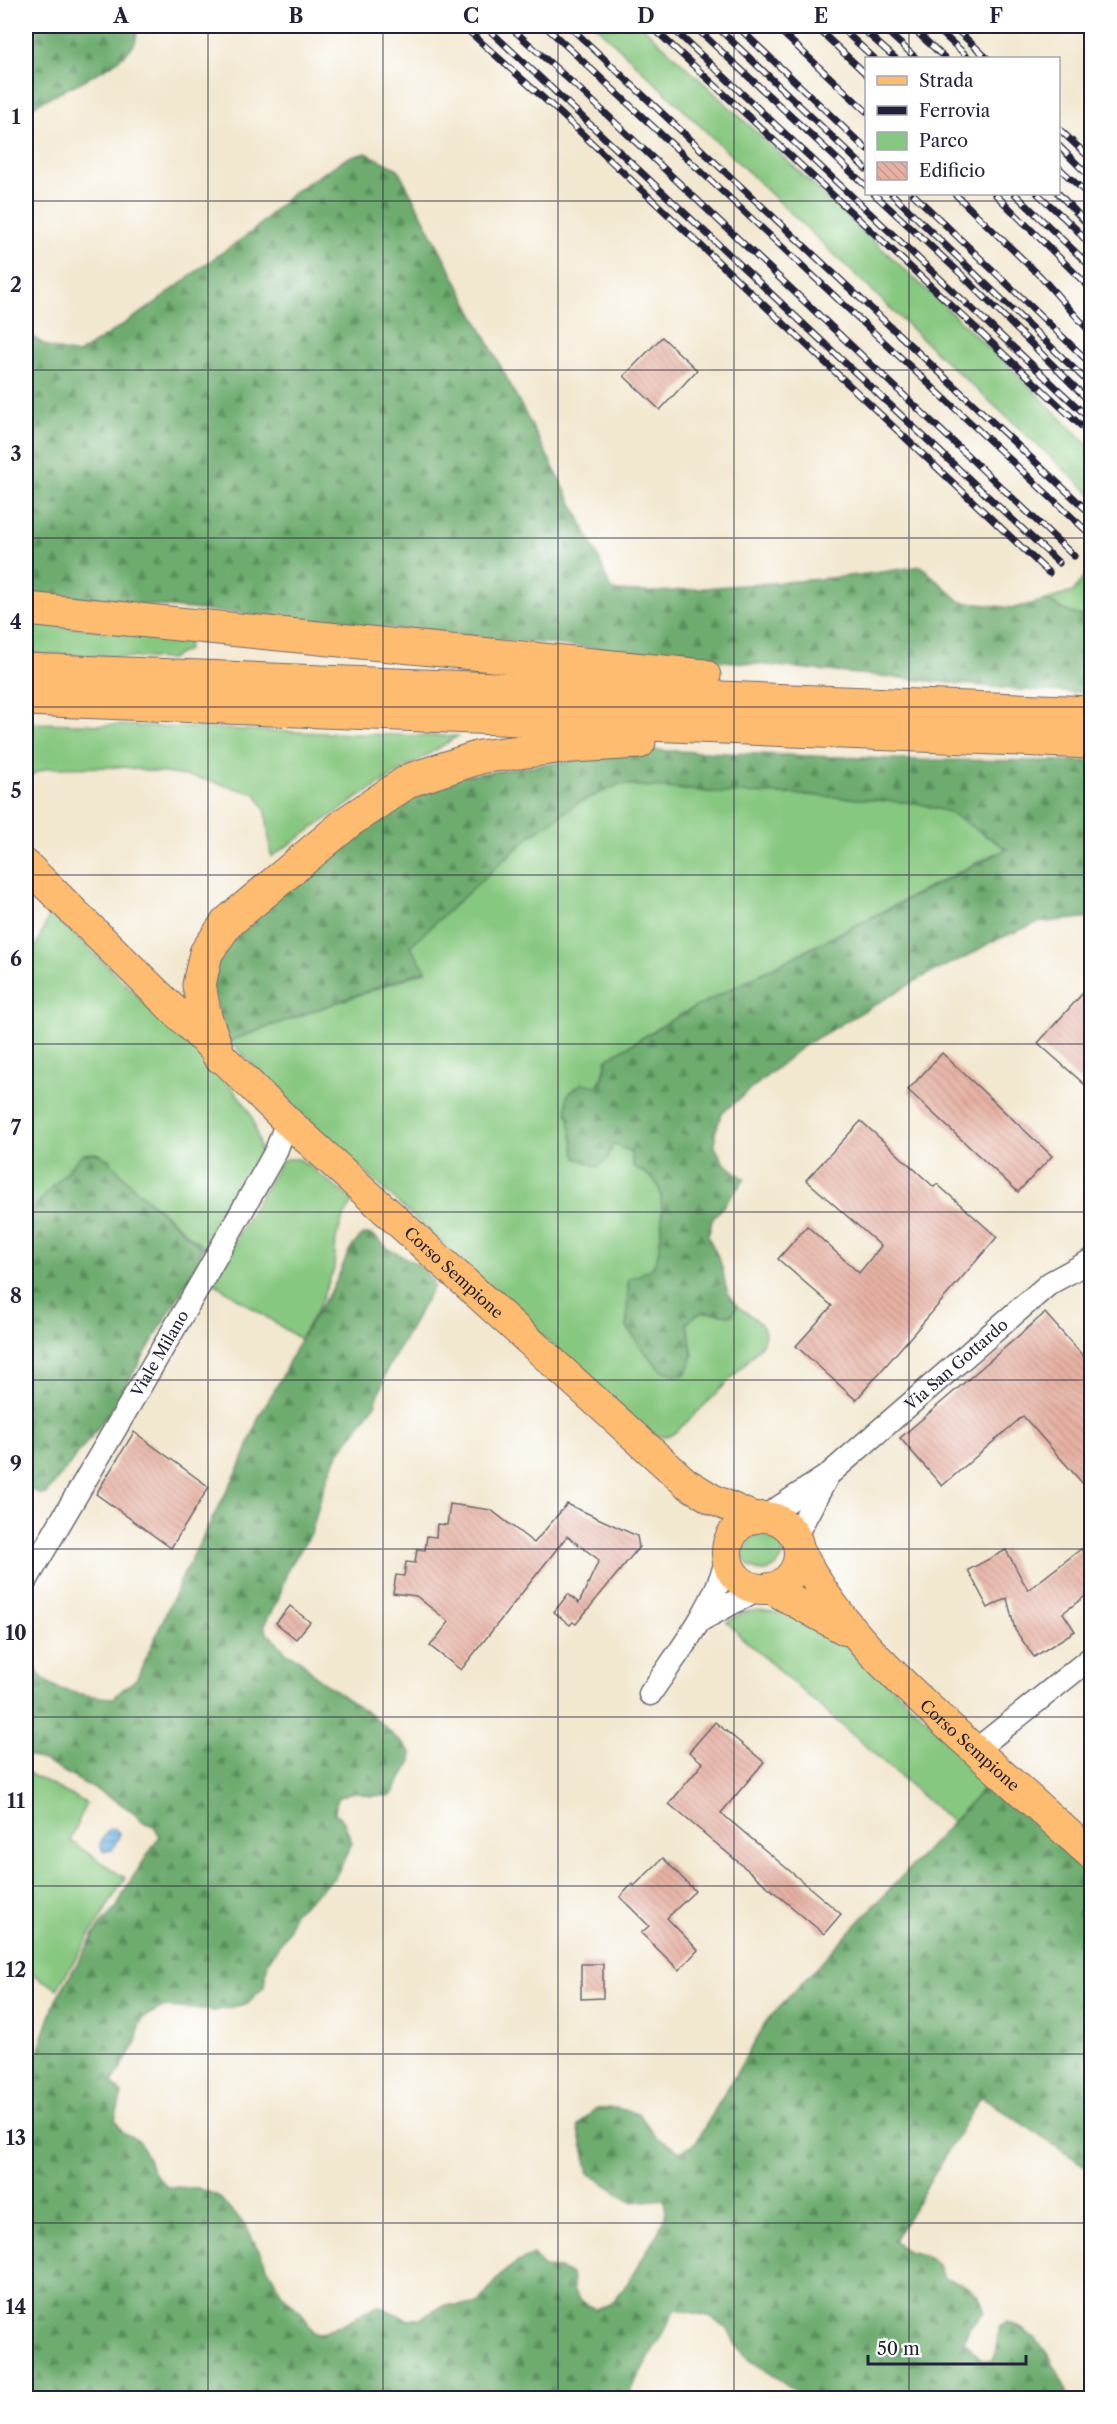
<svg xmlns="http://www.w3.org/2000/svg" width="1117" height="2424" viewBox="0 0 1117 2424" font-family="'Libre Caslon Text',serif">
<defs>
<pattern id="forest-firs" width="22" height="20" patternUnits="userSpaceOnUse" patternTransform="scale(1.5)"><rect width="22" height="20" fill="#6dac6e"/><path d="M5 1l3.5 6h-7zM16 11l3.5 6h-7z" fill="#598c5c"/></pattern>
<pattern id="water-rules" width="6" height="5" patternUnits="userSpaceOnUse" patternTransform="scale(1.5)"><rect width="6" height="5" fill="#6fb4e5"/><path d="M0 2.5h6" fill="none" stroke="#5b92bb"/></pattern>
<pattern id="building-back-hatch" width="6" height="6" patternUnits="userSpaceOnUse" patternTransform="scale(1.5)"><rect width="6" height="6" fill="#e6b1a3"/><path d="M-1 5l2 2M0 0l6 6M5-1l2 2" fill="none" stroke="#c5988d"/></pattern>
</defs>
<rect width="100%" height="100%" fill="#fff"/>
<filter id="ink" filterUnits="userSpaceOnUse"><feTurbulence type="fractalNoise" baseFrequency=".0167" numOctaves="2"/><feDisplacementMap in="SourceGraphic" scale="12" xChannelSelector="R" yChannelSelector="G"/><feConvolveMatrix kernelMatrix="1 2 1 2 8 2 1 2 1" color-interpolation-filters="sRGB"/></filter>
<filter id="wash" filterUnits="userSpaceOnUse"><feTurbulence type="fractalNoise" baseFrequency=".008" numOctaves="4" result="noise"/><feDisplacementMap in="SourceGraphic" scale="24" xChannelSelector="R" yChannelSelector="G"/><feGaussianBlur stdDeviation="1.35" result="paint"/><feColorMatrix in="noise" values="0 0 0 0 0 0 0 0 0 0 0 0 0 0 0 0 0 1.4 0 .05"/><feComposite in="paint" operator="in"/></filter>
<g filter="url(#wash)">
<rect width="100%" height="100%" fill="#f2e7cf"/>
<g fill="#87c880" stroke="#54755e" stroke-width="1.5">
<polygon points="596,26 642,26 1014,371 1091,448 1091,494 941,357"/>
<polygon points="1091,567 1091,618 1070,613 1046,600 1073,592"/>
<polygon points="26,623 188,639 188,650 170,659 26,653"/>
<path d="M26,723C170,725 314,735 458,736L356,799L271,857L266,812L256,794L199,778L123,767L47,768L26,777Z"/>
<path d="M620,784L721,793L792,794L917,803L949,812L1008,849L992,855L680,1015L607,1059C602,1089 590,1092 567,1109L572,1131L607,1159L613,1143L631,1152L633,1166C639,1170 652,1176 656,1182C666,1196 662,1252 653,1266C647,1274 636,1276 628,1280L627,1327L643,1350L661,1370L693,1356L687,1323C706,1304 710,1315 732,1315L737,1306C746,1313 765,1322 765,1335C764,1338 763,1341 762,1344C754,1356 679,1433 669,1436C659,1439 651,1434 643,1429L312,1123L229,1041L426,971L409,946L529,837L578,803Z"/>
<path d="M51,911L232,1088C254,1112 255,1123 261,1155L208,1251L132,1186L108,1159L82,1154L26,1217V970Z"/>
<polygon points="287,1159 299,1159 307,1164 353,1201 342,1221 336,1239 334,1269 319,1306 300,1339 211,1281 281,1161"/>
<circle cx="763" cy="1551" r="20"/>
<polygon points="760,1610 787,1614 830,1633 855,1653 992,1780 952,1822 741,1637 727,1622 743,1612"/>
<polygon points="26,1772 86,1803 70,1841 125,1878 57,1989 26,1970"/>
</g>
<g fill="url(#forest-firs)" stroke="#486754" stroke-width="1.5">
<path d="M26,26H136C136,29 137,36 136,40C126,67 49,94 26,111Z"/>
<path d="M366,153L398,169L576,511L600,561L611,590C650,595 690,589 729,586C793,582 858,577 921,566L961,602L1014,608L1046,600L1070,613L1091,618V693L1022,690L26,593V330C41,347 56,350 78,354L150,307L207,263L253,231L293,192L347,158Z"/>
<path d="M648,750L918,760L1091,761V917L1037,923L991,942L966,957L928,974L803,1046L722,1113L715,1133V1147L724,1163L745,1179L712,1220L708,1236C712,1246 719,1256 722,1267C727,1287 722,1287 737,1306L732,1315C710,1315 706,1304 687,1323C689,1340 697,1358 686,1374L678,1376L661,1370L643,1350L627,1327L628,1279C636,1276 647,1273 653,1266C662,1252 666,1196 656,1182C651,1176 639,1170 633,1166L631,1152L613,1144L607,1159L598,1167L576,1158L567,1109V1095L582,1083L597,1086L604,1077L607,1059L680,1015L1007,849L949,812L917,803L792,794L721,793L620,784L578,803L529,837L410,946L426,970L229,1041L223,1034L210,971L231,929L426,781Z"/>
<polygon points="97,1153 108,1159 132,1186 203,1249 191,1276 109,1414 46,1494 41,1495 26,1486 26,1217 82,1154"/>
<path d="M365,1234C377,1234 379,1242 388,1248C407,1261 427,1263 434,1286L388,1368L375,1405L338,1454L324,1487L311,1534L288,1569L278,1600L264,1625L266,1631L288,1654L299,1659L319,1679L375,1718L411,1752V1763L391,1796H370L353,1792L337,1798L335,1813L344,1822L352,1843L336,1876L294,1913L288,1931L268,1962L264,1987L246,2004L215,2011L163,2007L144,2017L139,2026L136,2044L112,2082L122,2094L115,2120L123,2132L140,2142L154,2173L167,2187L198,2188L218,2196L245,2225L282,2294L305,2317L313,2333C327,2336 362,2312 379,2306L409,2320L421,2318L445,2305H466L479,2303C495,2279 506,2266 533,2255L545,2268L559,2269L571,2274C574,2280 573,2282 573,2289C575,2299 587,2304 595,2309L611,2304L627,2284L659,2231L666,2212L664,2199L632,2202L589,2173L578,2126L595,2109L617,2108L639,2114L655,2136L680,2152L695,2144L768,2019L992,1780L1091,1869V2170L981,2096L894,2241L906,2251L927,2256L936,2263L944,2279C962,2281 983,2293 984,2312L969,2328L964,2341L983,2361L994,2360L1000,2325L1007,2322C1040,2333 1058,2366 1068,2398H807L750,2360L736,2345L728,2329L708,2316L676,2309L626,2398H26V2092L28,2081L56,1999L100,1925L117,1907L127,1886L160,1836L154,1826L143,1822L135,1813L116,1801L46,1762L26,1755V1654C32,1663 37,1674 46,1681C60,1693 96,1697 114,1698C121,1689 129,1686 137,1678L184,1573L242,1462L259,1416L278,1384L300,1339L334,1286L349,1251L360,1237Z"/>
</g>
<polygon fill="url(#water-rules)" stroke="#486b90" stroke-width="1.5" points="114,1828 120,1834 112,1850 103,1852 100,1844 108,1830"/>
<g id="blocks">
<g fill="url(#building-back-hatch)">
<polygon points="662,337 697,370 660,410 624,376"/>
<polygon points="1092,983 1092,1091 1038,1043"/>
<polygon points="942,1053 1052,1156 1018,1192 908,1090"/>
<polygon points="861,1121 934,1187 937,1184 997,1237 856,1400 796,1346 832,1306 778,1259 807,1226 859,1273 881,1246 806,1180"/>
<polygon points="1045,1313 1092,1366 1092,1494 1023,1416 942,1486 900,1438"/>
<polygon points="134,1432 209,1487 171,1548 96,1494"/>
<polygon points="450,1504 491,1510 534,1543 567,1504 637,1536 639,1547 576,1624 573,1622 570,1625 554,1612 568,1594 579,1603 599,1560 567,1536 461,1670 430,1646 449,1622 416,1596 393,1593 396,1575 404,1576 406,1562 415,1563 417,1549 425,1550 427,1536 436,1537 437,1524 447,1525"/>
<polygon points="1081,1549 1092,1563 1092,1591 1063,1613 1075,1631 1034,1657 1015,1630 1007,1598 988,1608 968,1570 1006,1550 1028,1590"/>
<polygon points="290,1606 310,1622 296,1639 276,1623"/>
<polygon points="715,1722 764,1762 721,1813 841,1914 824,1934 669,1804 703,1763 689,1752"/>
<polygon points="663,1858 695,1891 667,1918 698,1950 679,1970 641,1933 649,1926 620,1897 632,1884 634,1886"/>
<polygon points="581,1964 603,1964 603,1998 581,1999"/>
</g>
</g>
</g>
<g filter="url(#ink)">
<use href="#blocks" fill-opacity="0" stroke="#6b676f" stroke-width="1.5"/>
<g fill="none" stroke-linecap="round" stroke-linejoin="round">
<defs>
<g id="minor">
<path id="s1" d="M764,1517L827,1476L1050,1283L1092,1260"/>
<polyline points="795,1537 827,1477"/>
<path id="s2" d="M26,1581L205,1276L276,1151L287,1121"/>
<polyline points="701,1620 758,1589"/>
<path d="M650,1694C679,1651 714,1609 727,1558"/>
<polyline points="976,1750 1092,1657"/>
</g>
<g id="major">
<path id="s3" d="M26,865L287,1121L686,1483L714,1500L755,1518"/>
<circle cx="763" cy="1553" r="36"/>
<path id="s4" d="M799,1549C836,1625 894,1676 955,1732C1001,1773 1046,1814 1092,1855"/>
<polyline points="770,1588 845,1630"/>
</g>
<g id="highway">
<polyline points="26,609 704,676"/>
<polyline points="26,670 1092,713"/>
<polyline points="26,699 1092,742"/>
<polyline points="219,1056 205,1017 199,985 206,953 227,923 349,821 410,780 480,757 557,747 639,742"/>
</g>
</defs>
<use href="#minor" stroke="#6b676f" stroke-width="25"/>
<use href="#major" stroke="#6b676f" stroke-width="32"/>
<use href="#highway" stroke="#6b676f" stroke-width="35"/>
<use href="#minor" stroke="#fff" stroke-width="22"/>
<use href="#major" stroke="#febc70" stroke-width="30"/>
<use href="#highway" stroke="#febc70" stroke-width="33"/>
<defs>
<g id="rail">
<polyline points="463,26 560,113 1049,573"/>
<polyline points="485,26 1059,563"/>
<polyline points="509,26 586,95 1074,556"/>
<polyline points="545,26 1092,536"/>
<polyline points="569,26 1092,515"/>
<polyline points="651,26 1092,436"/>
<polyline points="670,26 1092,421"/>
<polyline points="694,26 866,186"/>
<polyline points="716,26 866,169"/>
<polyline points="737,26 866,149"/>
<polyline points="775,26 866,111"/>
<polyline points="815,26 866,74"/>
<polyline points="839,26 874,58"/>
<polyline points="859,26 895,58"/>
<polyline points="881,26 916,58"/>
<polyline points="910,26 945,58"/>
<polyline points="934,26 969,58"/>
<polyline points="953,26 987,58"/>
<polyline points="1058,128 1092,160"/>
<polyline points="1058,145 1092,179"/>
<polyline points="1058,167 1092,198"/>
<polyline points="1058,193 1092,229"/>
<polyline points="874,194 961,274 1092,404"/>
<polyline points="892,194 1092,386"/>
<polyline points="913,194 1092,365"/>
<polyline points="955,194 1041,277 1092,334"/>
<polyline points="995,194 1092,290"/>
<polyline points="1015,194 1092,268"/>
<polyline points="1038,194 1076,229 1092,248"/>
</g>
</defs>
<use href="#rail" stroke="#22223b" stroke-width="7"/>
<use href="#rail" stroke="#fff" stroke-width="4.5" stroke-dasharray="14" stroke-linecap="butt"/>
</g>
</g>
<path fill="none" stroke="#22223b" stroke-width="1.5" stroke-opacity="0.55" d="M208,26V2398M383,26V2398M558,26V2398M734,26V2398M909,26V58M909,194V2398M26,201H1092M26,370H1092M26,538H1092M26,707H1092M26,875H1092M26,1044H1092M26,1212H1092M26,1380H1092M26,1549H1092M26,1717H1092M26,1886H1092M26,2054H1092M26,2223H1092"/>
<g text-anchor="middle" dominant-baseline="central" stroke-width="4.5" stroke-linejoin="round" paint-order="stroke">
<g font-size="16" fill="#22223b" stroke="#fff">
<text stroke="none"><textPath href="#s3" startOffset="591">Corso Sempione</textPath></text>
<text stroke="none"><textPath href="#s2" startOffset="264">Viale Milano</textPath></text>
<text stroke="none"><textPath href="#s1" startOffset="246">Via San Gottardo</textPath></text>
<text stroke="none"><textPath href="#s4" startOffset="262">Corso Sempione</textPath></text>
</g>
</g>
<rect width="1117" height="2424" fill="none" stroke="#fff" stroke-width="66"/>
<rect x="865" y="57" width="195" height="138" fill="#ffffff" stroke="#a7a7b1" stroke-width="1.5"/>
<rect x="877" y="76" width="30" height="9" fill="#febc70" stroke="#a7a7b1" stroke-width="1.5"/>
<text x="919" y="87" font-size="18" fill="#22223b">Strada</text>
<rect x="877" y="106" width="30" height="9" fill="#22223b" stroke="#a7a7b1" stroke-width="1.5"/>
<text x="919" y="117" font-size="18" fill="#22223b">Ferrovia</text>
<rect x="877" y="132" width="30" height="18" fill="#87c880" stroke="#a7a7b1" stroke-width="1.5"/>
<text x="919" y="147" font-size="18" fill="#22223b">Parco</text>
<rect x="877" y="162" width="30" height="18" fill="url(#building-back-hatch)" stroke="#a7a7b1" stroke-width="1.5"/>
<text x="919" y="177" font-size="18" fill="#22223b">Edificio</text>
<path d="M868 2355v9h158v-9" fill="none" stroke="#22223b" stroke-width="3"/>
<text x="877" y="2355" font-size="18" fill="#22223b" stroke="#ffffff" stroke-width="4.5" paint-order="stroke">50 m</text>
<rect x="33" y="33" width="1051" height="2358" fill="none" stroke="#22223b" stroke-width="2"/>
<g font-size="20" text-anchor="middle" font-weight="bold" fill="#22223b">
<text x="121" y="23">A</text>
<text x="296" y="23">B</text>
<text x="471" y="23">C</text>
<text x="646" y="23">D</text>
<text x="821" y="23">E</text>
<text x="996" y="23">F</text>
<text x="16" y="124">1</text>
<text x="16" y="292">2</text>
<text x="16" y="461">3</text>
<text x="16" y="629">4</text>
<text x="16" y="798">5</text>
<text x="16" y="966">6</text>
<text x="16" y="1135">7</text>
<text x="16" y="1303">8</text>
<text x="16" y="1471">9</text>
<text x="16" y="1640">10</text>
<text x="16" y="1808">11</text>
<text x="16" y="1977">12</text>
<text x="16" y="2145">13</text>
<text x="16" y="2314">14</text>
</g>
</svg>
